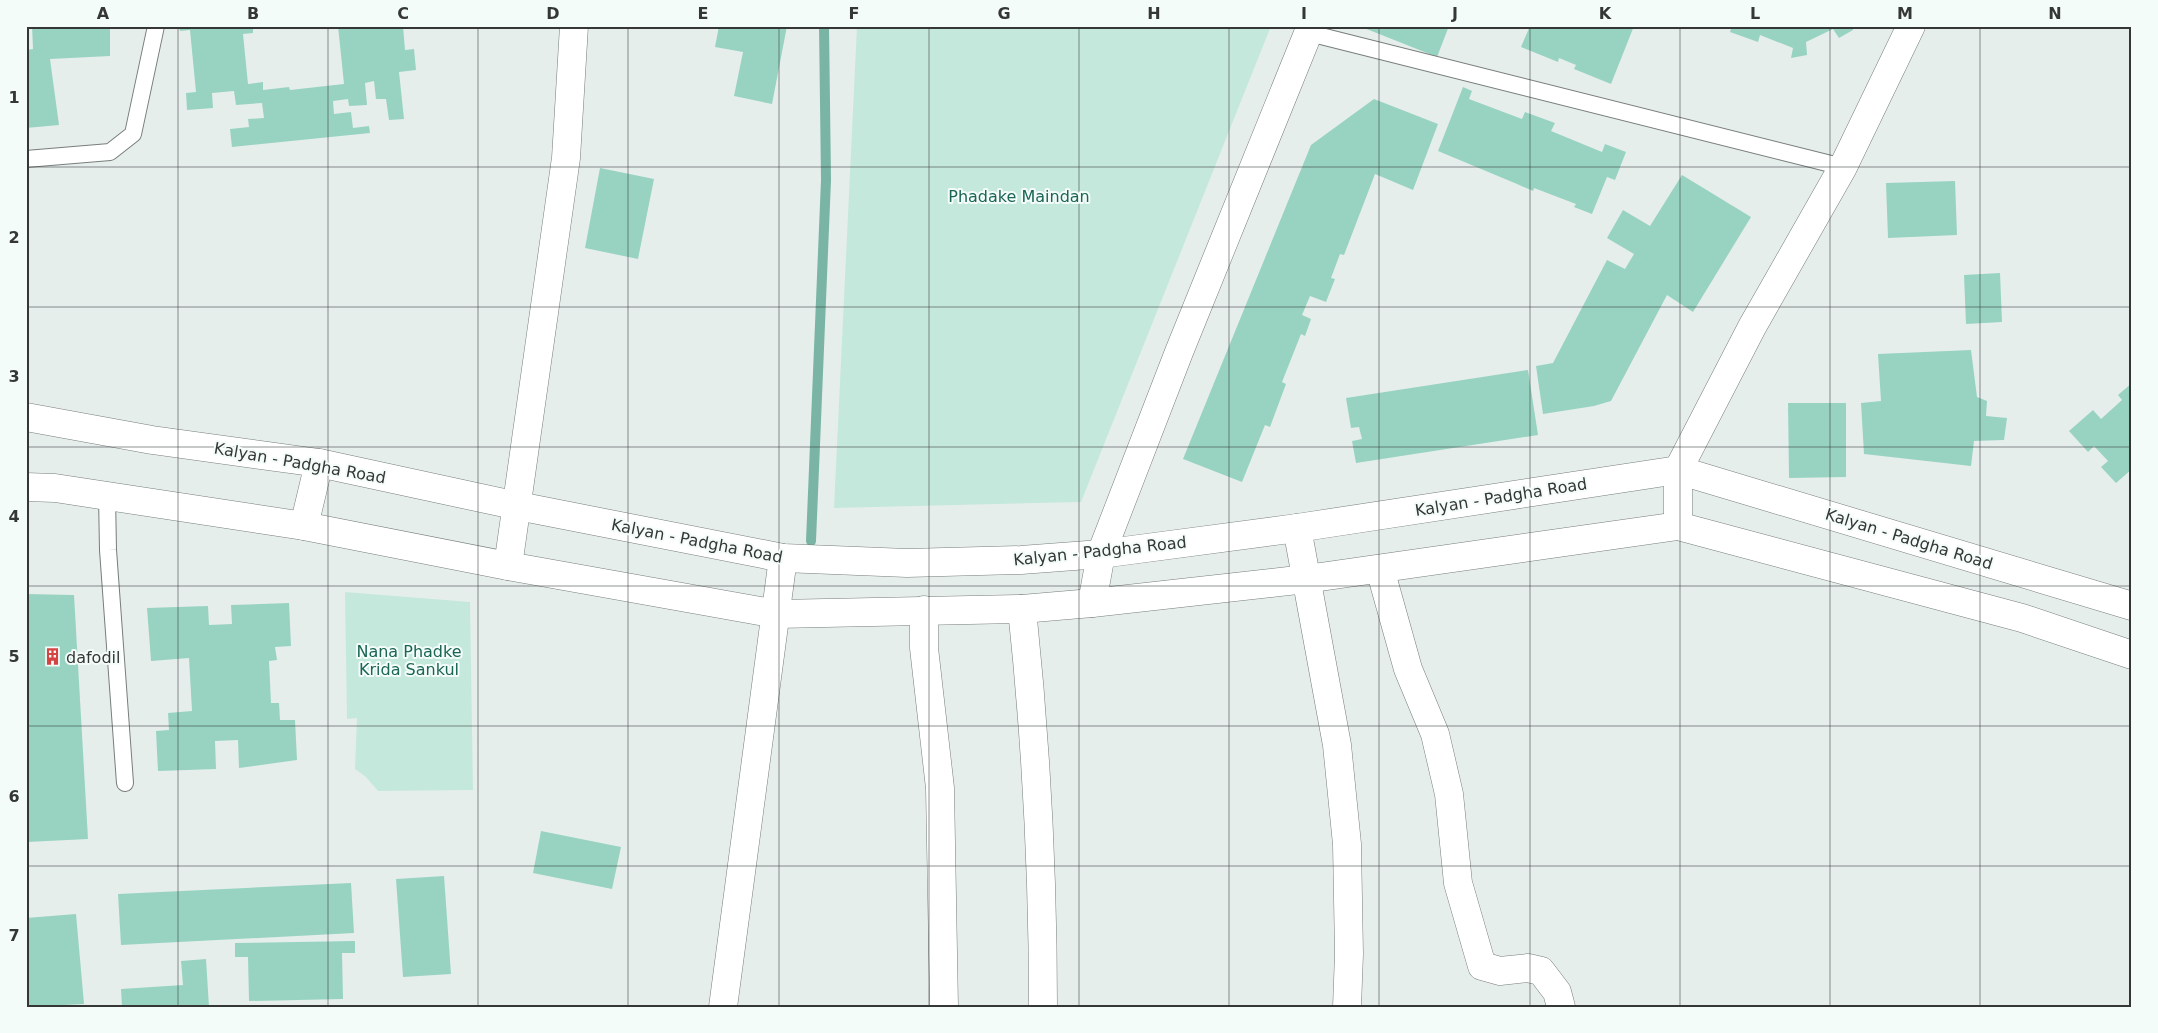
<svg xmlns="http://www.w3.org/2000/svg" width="2158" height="1033" viewBox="0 0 2158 1033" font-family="'DejaVu Sans',sans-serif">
<rect width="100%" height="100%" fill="#e6eeec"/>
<g fill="#c5e8dd">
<polygon points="857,26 1271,26 1081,502 834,508"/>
<polygon points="345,592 470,602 473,790 378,791 366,777 355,769 357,718 347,719"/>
</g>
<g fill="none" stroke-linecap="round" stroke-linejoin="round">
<polyline stroke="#7ab4a4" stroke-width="10" points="811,541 826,180 824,26"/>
</g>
<g fill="#98d3c2">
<polygon points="32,26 110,26 110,56 50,59 59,125 26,128 26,50 33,49"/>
<polygon points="179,26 253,26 253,33 243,34 248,84 263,82 263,90 289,87 290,90 344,84 338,26 403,26 405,50 414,49 416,70 399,72 404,119 389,120 386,99 376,99 374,81 365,83 367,105 349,106 348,99 333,101 334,114 351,112 353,128 369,126 370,133 232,147 230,129 249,127 248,119 264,118 262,103 236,105 234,91 212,93 213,108 187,110 186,93 196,92 190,30 180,31"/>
<polygon points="719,26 787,26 772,104 734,96 743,52 715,47"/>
<polygon points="1359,26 1449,26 1437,57"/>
<polygon points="1530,26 1634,26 1611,84 1574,69 1576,65 1559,58 1558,62 1521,47"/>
<polygon points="1732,26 1853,26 1853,30 1839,38 1833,29 1806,42 1807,55 1791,58 1793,48 1760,35 1758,42 1730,32"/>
<polygon points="1463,87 1472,91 1469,99 1522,119 1525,112 1555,123 1551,131 1602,152 1605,144 1626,152 1615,180 1607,177 1592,214 1574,207 1576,204 1534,188 1533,191 1517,184 1438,151"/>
<polygon points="1374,99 1438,124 1413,190 1375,174 1344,255 1340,254 1331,278 1335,279 1326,302 1310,296 1302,315 1311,319 1305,336 1301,334 1282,382 1286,384 1270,427 1265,425 1242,482 1183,459 1311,145"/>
<polygon points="600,168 654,179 638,259 585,248"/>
<polygon points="1682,175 1751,217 1693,312 1667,295 1611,401 1594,406 1543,414 1536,366 1553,363 1607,260 1625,269 1634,254 1607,238 1623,210 1650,226"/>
<polygon points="1955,181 1957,235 1888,238 1886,183"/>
<polygon points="2000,273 2002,322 1966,324 1964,275"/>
<polygon points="1971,350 1977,397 1987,401 1986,416 2007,418 2004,440 1974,441 1971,466 1864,454 1861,403 1881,401 1878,354"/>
<polygon points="1528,370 1538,435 1356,463 1352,441 1362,439 1359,427 1351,428 1346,398"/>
<polygon points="2132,383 2132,469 2116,483 2101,467 2108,461 2094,446 2088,452 2069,431 2093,410 2101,419 2122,400 2118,395"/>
<polygon points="1788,403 1846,403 1846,477 1789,478"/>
<polygon points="26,594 74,595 88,839 27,842"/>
<polygon points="289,603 291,646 275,647 277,660 269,661 271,703 279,703 280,720 295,720 297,760 239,768 238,740 215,741 216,769 158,771 156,731 169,730 168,713 192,711 189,658 151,661 147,608 208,606 209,625 232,624 231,605"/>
<polygon points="541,831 621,847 612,889 533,873"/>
<polygon points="444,876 451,974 403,977 396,879"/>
<polygon points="351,883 354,933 121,945 118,894"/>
<polygon points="76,914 84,1004 26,1007 26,918"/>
<polygon points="355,941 355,953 342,953 343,999 249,1001 248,957 235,957 235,943"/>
<polygon points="206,959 209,1007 122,1007 121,989 183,985 181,961"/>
</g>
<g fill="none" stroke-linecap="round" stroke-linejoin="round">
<defs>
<g id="lane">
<polyline points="1309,33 1843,167"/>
<polyline points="26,159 110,152 133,134 156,26"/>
<polyline points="107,496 108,550 125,783"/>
</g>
<g id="street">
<polyline points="1297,528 1337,745 1347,844 1349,954 1347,1007"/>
<polyline points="508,566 566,158 574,26"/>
<polyline points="1380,569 1408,669 1435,734 1449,794 1458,883 1482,966 1500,971 1528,968 1541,971 1557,992 1561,1007"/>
<polyline points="1092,603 1101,554 1179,352 1311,26"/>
<path d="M1022,609C1036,741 1043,874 1043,1007"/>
<polyline points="924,610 924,648 940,788 944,1007"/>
</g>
<g id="secondary">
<polyline points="26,417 152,440 319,463 518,506 783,558 907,563 1021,560 1101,554 1297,528 1678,470 2132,606"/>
<polyline points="26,487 55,488 304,526 508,566 777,614 1022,609 1092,603 1306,579 1678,526 2022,618 2132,655"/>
<polyline points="304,526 319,463"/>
<polyline points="1678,526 1678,470 1752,327 1843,167 1911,26"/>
<polyline points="723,1007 783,558"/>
</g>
</defs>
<use href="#lane" stroke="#777e7c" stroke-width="18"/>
<use href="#street" stroke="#777e7c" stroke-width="29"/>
<use href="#secondary" stroke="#777e7c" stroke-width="29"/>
<use href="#lane" stroke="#fff" stroke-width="16"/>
<use href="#street" stroke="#fff" stroke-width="28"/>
<use href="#secondary" stroke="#fff" stroke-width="28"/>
</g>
<path fill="none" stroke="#343736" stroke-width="1" stroke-opacity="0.55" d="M178,26V1007M328,26V1007M478,26V1007M628,26V1007M779,26V1007M929,26V1007M1079,26V1007M1229,26V1007M1379,26V1007M1530,26V1007M1680,26V1007M1830,26V1007M1980,26V1007M26,167H2132M26,307H2132M26,447H2132M26,586H2132M26,726H2132M26,866H2132"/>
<defs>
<symbol id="building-bare" viewBox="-9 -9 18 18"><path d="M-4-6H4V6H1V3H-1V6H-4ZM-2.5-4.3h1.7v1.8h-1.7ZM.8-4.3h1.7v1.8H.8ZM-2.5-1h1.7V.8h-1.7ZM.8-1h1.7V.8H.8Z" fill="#d34443" stroke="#f4fcf9" stroke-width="2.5" paint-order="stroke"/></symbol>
</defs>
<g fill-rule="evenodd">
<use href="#building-bare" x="40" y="644" width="25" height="25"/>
</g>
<g text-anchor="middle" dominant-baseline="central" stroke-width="4" stroke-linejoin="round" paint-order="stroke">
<g font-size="16" fill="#1b6555" stroke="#f4fcf9">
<text x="1019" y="196">Phadake Maindan</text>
<text x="409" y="651">Nana Phadke<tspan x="409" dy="18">Krida Sankul</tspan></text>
</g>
<g font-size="16" fill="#343736" stroke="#f4fcf9">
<text transform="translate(300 463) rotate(10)">Kalyan - Padgha Road</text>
<text transform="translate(1501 497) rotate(-9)">Kalyan - Padgha Road</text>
<text transform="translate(1909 539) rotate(17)">Kalyan - Padgha Road</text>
<text transform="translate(697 541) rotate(11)">Kalyan - Padgha Road</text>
<text transform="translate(1100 551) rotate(-6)">Kalyan - Padgha Road</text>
</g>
<g font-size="16" fill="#343736" stroke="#f4fcf9" text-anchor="start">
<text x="66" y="657">dafodil</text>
</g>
</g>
<rect width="2158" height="1033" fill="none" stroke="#f4fcf9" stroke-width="55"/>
<rect x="28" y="28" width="2102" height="978" fill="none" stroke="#343736" stroke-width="2"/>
<g font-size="16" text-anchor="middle" font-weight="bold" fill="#343736">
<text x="103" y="19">A</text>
<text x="253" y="19">B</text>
<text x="403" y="19">C</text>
<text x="553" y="19">D</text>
<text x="703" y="19">E</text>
<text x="854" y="19">F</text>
<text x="1004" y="19">G</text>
<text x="1154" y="19">H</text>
<text x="1304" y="19">I</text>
<text x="1455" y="19">J</text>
<text x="1605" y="19">K</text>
<text x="1755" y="19">L</text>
<text x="1905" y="19">M</text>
<text x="2055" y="19">N</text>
<text x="14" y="103">1</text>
<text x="14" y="243">2</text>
<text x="14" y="382">3</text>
<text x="14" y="522">4</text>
<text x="14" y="662">5</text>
<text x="14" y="802">6</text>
<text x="14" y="941">7</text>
</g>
</svg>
